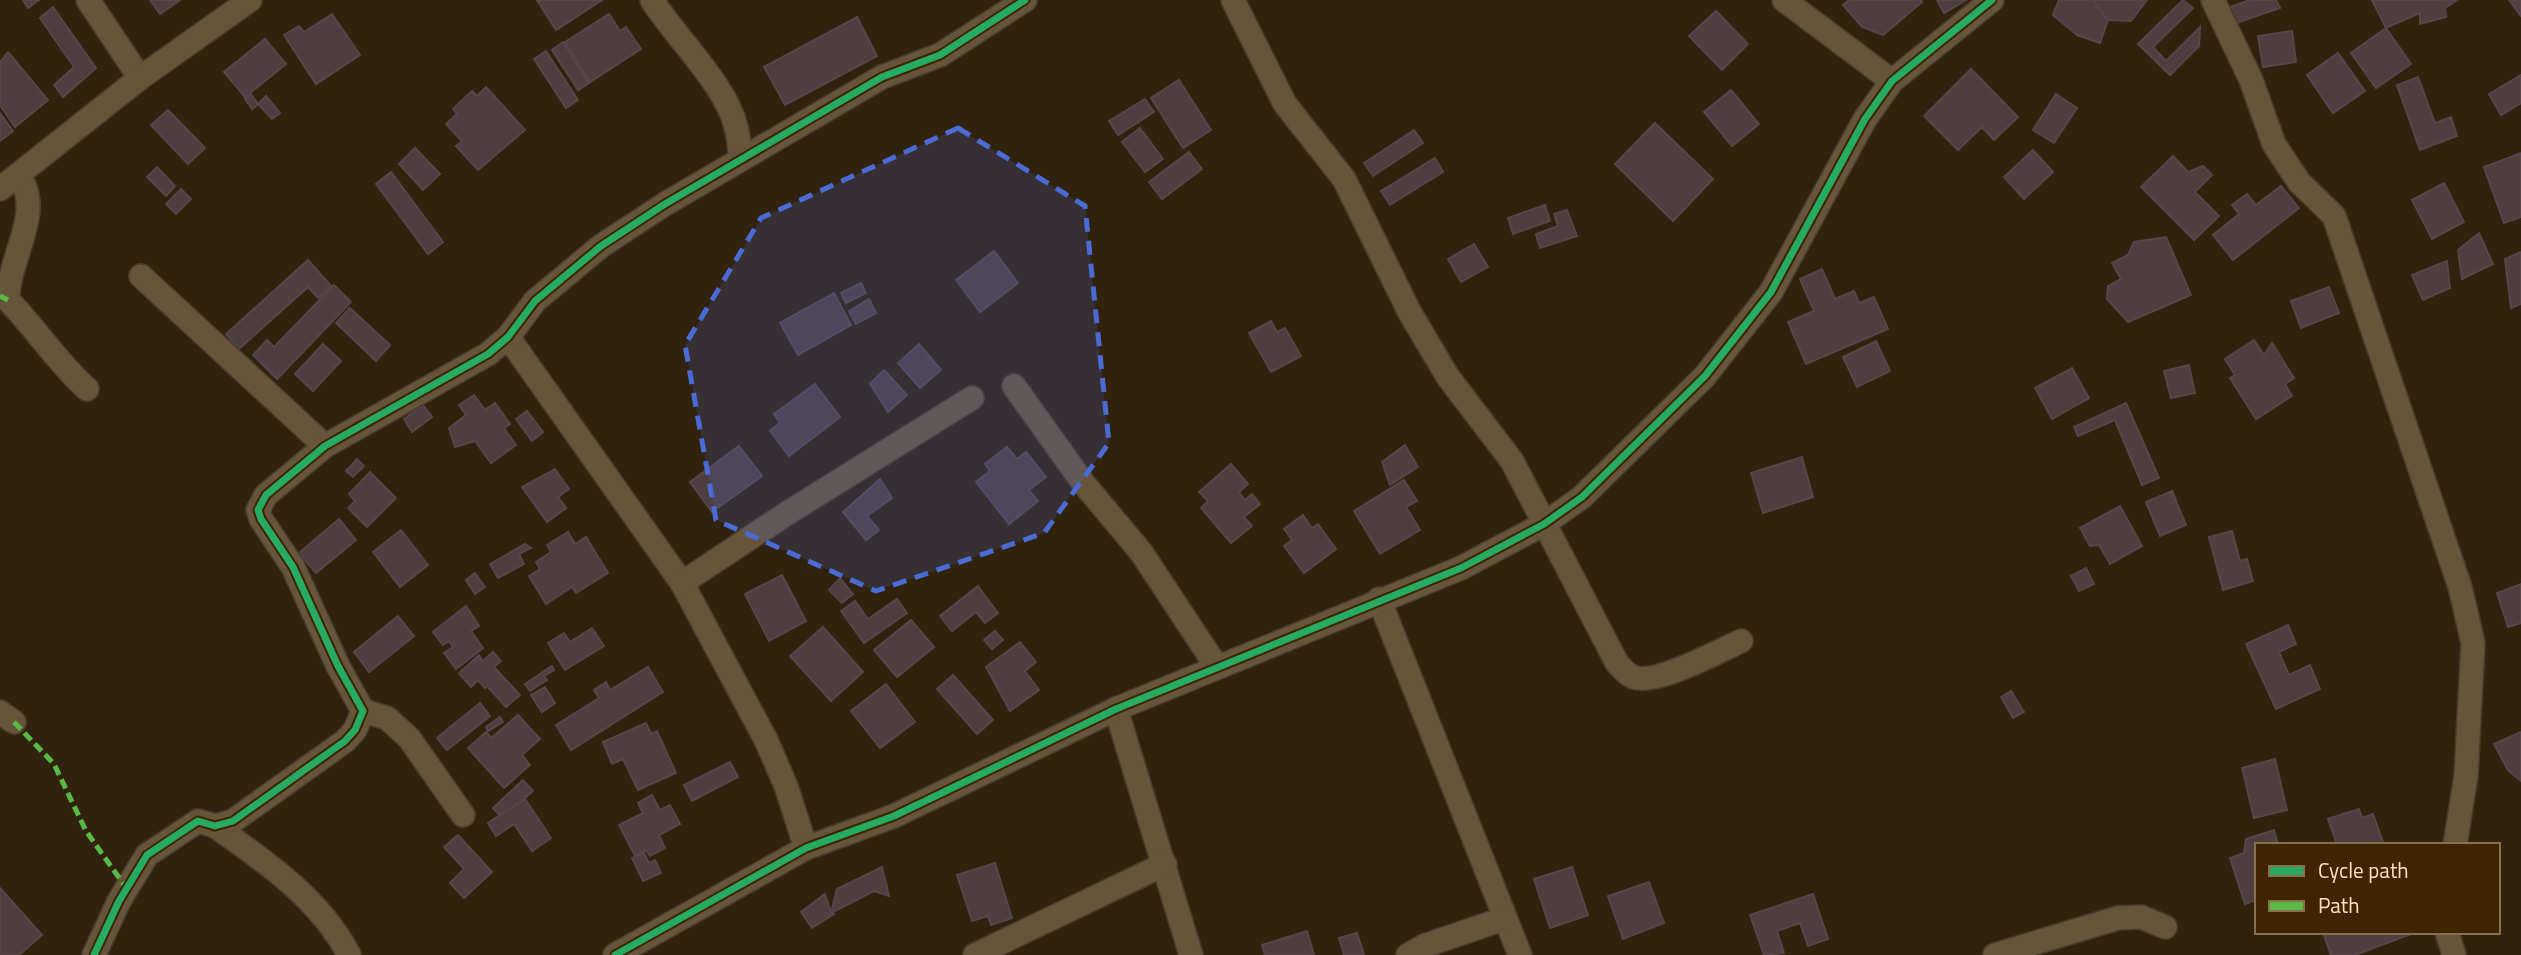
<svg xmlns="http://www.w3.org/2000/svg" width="2521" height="955" viewBox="0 0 2521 955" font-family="'Titillium Web',sans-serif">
<rect width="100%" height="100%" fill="#31220e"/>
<g fill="#4d3f40" stroke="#55464a" stroke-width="2">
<polygon points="23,0 39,0 28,8"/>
<polygon points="150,0 180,0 160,14"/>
<polygon points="537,0 602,0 556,30"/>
<polygon points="1849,0 1921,0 1922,2 1883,35 1862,27 1843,5"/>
<polygon points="1937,0 1966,0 1944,13"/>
<polygon points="2059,0 2093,0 2108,20 2100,43 2077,35 2053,15"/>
<polygon points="2093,0 2147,0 2131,21 2108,20"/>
<polygon points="2183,0 2193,8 2153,47 2166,61 2200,27 2199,46 2170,75 2138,44"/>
<polygon points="2250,0 2276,0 2280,8 2225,27 2227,8"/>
<polygon points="2372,0 2457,0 2445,8 2446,17 2420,24 2420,13 2386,28"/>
<polygon points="2509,0 2521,0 2521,16"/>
<polygon points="53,7 96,68 63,97 54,85 74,67 40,18"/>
<polygon points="1716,11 1748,44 1722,70 1689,36"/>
<polygon points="332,14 360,55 316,84 284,35 299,26 304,32"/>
<polygon points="609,14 620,31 626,27 641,49 590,82 565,42"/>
<polygon points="857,17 877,56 785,105 764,67"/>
<polygon points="2386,28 2411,64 2376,88 2351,53"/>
<polygon points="2292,31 2296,62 2263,67 2258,36"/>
<polygon points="265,39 286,64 245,97 224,72"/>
<polygon points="563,42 589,83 578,90 552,50"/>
<polygon points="546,51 578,100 566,108 534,59"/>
<polygon points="8,52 48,100 15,127 0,105 0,62"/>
<polygon points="2338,53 2365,91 2333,113 2307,75"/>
<polygon points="1971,69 2018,117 1994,140 1982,127 1958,150 1924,116"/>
<polygon points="2521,75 2521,103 2501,115 2489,94"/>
<polygon points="2418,77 2435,123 2451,117 2457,136 2420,150 2397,85"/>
<polygon points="1179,80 1211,130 1183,148 1151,98"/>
<polygon points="486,87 525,130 478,170 456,146 462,141 446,124 457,114 453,109 472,91 477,96"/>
<polygon points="1731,90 1759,124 1732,146 1704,112"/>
<polygon points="251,94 258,104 252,109 245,99"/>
<polygon points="2056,94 2077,108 2054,143 2033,130"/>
<polygon points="266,96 280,113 272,119 258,104"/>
<polygon points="1145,99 1154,112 1118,135 1109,121"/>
<polygon points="168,110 205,148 188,164 151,125"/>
<polygon points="0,113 13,131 0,141"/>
<polygon points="1655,123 1713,179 1673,221 1615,164"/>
<polygon points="1140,128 1163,159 1145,172 1122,142"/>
<polygon points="1414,130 1423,143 1373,176 1364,163"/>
<polygon points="415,148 440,174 423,190 399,164"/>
<polygon points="2033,150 2053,172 2024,199 2004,177"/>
<polygon points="1189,152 1202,169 1162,199 1149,182"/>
<polygon points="2521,153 2521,217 2504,223 2484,167"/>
<polygon points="2173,156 2188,172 2203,166 2212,175 2195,192 2219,216 2194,240 2141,187"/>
<polygon points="1435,158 1443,172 1390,205 1381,191"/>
<polygon points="157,167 175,186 166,196 147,177"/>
<polygon points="391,172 443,242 428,254 376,184"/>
<polygon points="2444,183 2464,222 2432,239 2412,200"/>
<polygon points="2281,186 2299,208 2233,260 2213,235 2239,214 2232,205 2247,194 2256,205"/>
<polygon points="181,189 191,199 176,214 166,204"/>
<polygon points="1545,205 1550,221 1513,234 1508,218"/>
<polygon points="1567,210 1577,236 1540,248 1536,234 1558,226 1554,214"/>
<polygon points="2479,233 2493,264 2462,279 2458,250"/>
<polygon points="2166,237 2191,295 2128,322 2107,299 2108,286 2121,279 2112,263 2128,255 2134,242"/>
<polygon points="1474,244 1488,267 1461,282 1448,259"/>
<polygon points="994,251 1018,283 980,312 956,280"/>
<polygon points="2521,252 2521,304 2511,308 2505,259"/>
<polygon points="308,260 331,286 318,298 308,287 239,349 226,334"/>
<polygon points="2447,261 2450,288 2423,300 2412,275"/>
<polygon points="1822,269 1835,299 1854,291 1859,303 1874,297 1888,329 1806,364 1788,322 1814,311 1800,279"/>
<polygon points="861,283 866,293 846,303 841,293"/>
<polygon points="334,285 351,302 277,379 253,355 267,340 274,347"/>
<polygon points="2329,287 2339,313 2301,328 2291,301"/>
<polygon points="834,293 851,325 798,355 780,323"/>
<polygon points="869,299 876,313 856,324 849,311"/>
<polygon points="350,308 390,345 376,361 336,323"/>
<polygon points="1271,321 1277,332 1285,328 1301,356 1271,372 1249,333"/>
<polygon points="2254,340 2264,355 2272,343 2294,378 2285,384 2292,396 2256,419 2230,378 2235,375 2225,359"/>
<polygon points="1876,341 1890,371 1857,387 1843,357"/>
<polygon points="323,344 341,361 313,391 295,374"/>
<polygon points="919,344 941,370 920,388 898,363"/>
<polygon points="2189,365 2195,393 2171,398 2164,371"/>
<polygon points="2072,368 2089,398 2052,419 2035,388"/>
<polygon points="884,370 907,395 888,412 870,384"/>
<polygon points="815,384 840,417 789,456 770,431 780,423 774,414"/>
<polygon points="474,395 485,410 495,403 510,424 504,428 516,445 491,463 475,441 455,447 449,428 466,415 459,405"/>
<polygon points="2126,403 2159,478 2142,485 2115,420 2078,436 2074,427"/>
<polygon points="423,405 432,417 412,432 404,419"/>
<polygon points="527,411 543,432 532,441 516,419"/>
<polygon points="1405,445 1418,467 1390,485 1382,462"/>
<polygon points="739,446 762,476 712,512 690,482"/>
<polygon points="1007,447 1017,459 1026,452 1046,477 1029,490 1038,501 1009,524 976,482 990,471 985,464"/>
<polygon points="1802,457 1813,497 1763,513 1751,473"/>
<polygon points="357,459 364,466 353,477 346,471"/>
<polygon points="1231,464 1248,484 1239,492 1245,500 1252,494 1260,504 1244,517 1252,526 1231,543 1201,508 1208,501 1199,492"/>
<polygon points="555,469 569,489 558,497 566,508 547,522 522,487"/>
<polygon points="370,472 396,498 367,527 348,508 355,501 349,494"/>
<polygon points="880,479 892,498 867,516 879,530 866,540 843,512"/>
<polygon points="1404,480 1417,501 1406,507 1420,530 1380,554 1354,511"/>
<polygon points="2172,491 2186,525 2160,536 2146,502"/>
<polygon points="2120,506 2142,546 2110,564 2099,545 2090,546 2080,528"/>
<polygon points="1303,515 1312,528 1318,524 1336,549 1304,573 1284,546 1292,540 1284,529"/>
<polygon points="339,519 356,540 316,573 299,553"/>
<polygon points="401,530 428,565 400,587 373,552"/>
<polygon points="2232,531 2240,561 2247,559 2253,581 2223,590 2209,537"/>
<polygon points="568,532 575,544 586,537 608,573 576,593 572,587 546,604 529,576 540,569 536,562 551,552 547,545"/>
<polygon points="525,544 531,548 519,554 524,564 498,578 490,564"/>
<polygon points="2086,568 2094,584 2079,591 2071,576"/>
<polygon points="475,573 485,587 475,594 466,580"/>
<polygon points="782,575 806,621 769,641 745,594"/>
<polygon points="840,578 853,594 842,603 829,590"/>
<polygon points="2521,584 2521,623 2508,627 2497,593"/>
<polygon points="978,586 998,613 985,623 976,612 952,631 940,616"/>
<polygon points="897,599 907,613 864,643 841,611 855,601 868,619"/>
<polygon points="466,606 479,626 471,631 483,648 456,669 444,653 453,647 449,641 443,645 433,632"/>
<polygon points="398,616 414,636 369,672 354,652"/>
<polygon points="911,620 934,647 897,677 874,650"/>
<polygon points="2288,625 2296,644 2279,652 2289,675 2310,665 2320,689 2276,709 2246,644"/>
<polygon points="823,627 863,672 831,701 790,656"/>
<polygon points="592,628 604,646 565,670 548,643 564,633 570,642"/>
<polygon points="995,631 1003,640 992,649 984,640"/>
<polygon points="1020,642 1036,662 1025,671 1039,690 1010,711 986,667"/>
<polygon points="493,652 501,661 494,667 520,695 506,707 487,686 485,688 478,680 471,687 459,673 479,655 483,661"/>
<polygon points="552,666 554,670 544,676 547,680 530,691 525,684"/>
<polygon points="648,667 663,692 571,750 556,725 599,698 594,690 606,682 610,690"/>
<polygon points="953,675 993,720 977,734 937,689"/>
<polygon points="886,684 915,722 880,748 851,711"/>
<polygon points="545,687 555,703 542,712 531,695"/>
<polygon points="2011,691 2024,712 2013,718 2001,697"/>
<polygon points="480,703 490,716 447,750 437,738"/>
<polygon points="518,715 540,739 522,755 530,765 504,788 468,748 486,732 491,738"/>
<polygon points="500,717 503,722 488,731 486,727"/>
<polygon points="646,723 651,734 657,731 676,773 638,790 623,759 612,764 603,742"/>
<polygon points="2521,732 2521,781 2508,770 2494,744"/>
<polygon points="2275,759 2287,810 2254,818 2242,768"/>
<polygon points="730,762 738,777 692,801 684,785"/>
<polygon points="523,780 533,791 502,818 493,808"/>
<polygon points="652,795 660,810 670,805 680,824 659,835 665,848 650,856 646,850 635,856 619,825 643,813 638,803"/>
<polygon points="525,799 551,838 532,851 514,824 496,836 488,823"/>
<polygon points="2359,809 2362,818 2373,814 2384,845 2337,845 2328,819"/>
<polygon points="2274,830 2278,845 2257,845 2257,900 2245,904 2230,858 2244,853 2246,839"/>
<polygon points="458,835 492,872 464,898 450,883 464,869 444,847"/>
<polygon points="644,853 649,863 655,860 661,873 643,881 632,858"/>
<polygon points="995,863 1012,918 991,925 988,916 972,921 957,875"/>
<polygon points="882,867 889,896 874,891 831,913 837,889"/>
<polygon points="1572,867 1588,915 1550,928 1534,879"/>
<polygon points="1649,882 1664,923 1623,939 1608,896"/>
<polygon points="0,888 42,935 19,955 0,955"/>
<polygon points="825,894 831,913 834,914 812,928 801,912"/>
<polygon points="1813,894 1828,939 1808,946 1800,923 1777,931 1784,953 1764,955 1750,915"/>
<polygon points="1307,931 1314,955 1265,955 1262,945"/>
<polygon points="2323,932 2416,932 2355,955 2331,955"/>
<polygon points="1357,933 1364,955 1344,955 1339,938"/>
</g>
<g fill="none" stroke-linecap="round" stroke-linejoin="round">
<defs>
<g id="minor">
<polyline points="88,0 140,78"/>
<path d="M652,0C676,38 726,85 736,127C739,137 739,149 741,159"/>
<path d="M1233,0L1285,104L1344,179L1410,313L1448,377L1512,461L1617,663C1622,668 1626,674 1633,677C1655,686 1719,651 1741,641"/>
<polyline points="1784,0 1892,81"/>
<polyline points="2213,0 2251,80 2274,144 2299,182 2334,216 2460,587 2473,643 2466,776 2455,845"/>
<path d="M18,175C46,211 7,259 8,300C36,329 57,362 87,389"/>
<polyline points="0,189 140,78 250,0"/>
<polyline points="141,276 325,446"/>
<polyline points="508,337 682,583 766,740 786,786 806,848"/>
<polyline points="1014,386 1084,484 1141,552 1217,667"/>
<polyline points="682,583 786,514 972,398"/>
<polyline points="1379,599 1520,955"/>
<polyline points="1116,709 1191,955"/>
<polyline points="363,711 387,718 409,738 463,815"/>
<polyline points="0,712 14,722"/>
<path d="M215,826C265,861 321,900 349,955"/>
<polyline points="2447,932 2454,955"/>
<polyline points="94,955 119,901 147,855 198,821 215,826 233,821 345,741 355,730 363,711 338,666 293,567 261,519 258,510 266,495 325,446 488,354 508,337 535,301 601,246 665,204 882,77 940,55 1025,0"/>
<polyline points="615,955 806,848 894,816 1116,709 1461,568 1544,524 1582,497 1705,376 1771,292 1865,119 1892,81 1992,0"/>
<polyline points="975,955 1165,864"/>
<polyline points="1408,955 1424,946 1503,919"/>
<polyline points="1995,955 2118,918 2141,917 2165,927"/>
</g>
</defs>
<use href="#minor" stroke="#4a3c2c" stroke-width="26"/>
<use href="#minor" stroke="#66543b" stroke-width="23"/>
<g stroke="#58b947" stroke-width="5" stroke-dasharray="10 5" stroke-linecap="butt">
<polyline points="0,296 8,300"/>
<polyline points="14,722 54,764 86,831 127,889"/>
</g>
<defs>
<g id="cycleway">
<polyline points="94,955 119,901 147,855 198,821 215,826 233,821 345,741 355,730 363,711 338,666 293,567 261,519 258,510 266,495 325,446 488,354 508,337 535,301 601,246 665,204 882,77 940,55 1025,0"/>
<polyline points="615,955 806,848 894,816 1116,709 1461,568 1544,524 1582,497 1705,376 1771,292 1865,119 1892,81 1992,0"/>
</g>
</defs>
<use href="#cycleway" stroke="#3f2400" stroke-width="11"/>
<use href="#cycleway" stroke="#26ab63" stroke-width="7"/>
</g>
<path fill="#4a6bd3" fill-opacity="0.2" stroke="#4a6bd3" stroke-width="5" stroke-dasharray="14 9" stroke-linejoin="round" d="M958,128L1085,206L1109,443L1044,533L876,591L716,520L685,345L761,218Z"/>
<rect x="2255" y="843" width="245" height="91" fill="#3f2400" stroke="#8b704d" stroke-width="2"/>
<rect x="2269" y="866" width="35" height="10" fill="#26ab63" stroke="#8b704d" stroke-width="2"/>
<text x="2318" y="878" font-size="21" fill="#fee1c0">Cycle path</text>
<rect x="2269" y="901" width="35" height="10" fill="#58b947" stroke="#8b704d" stroke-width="2"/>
<text x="2318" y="913" font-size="21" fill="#fee1c0">Path</text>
</svg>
